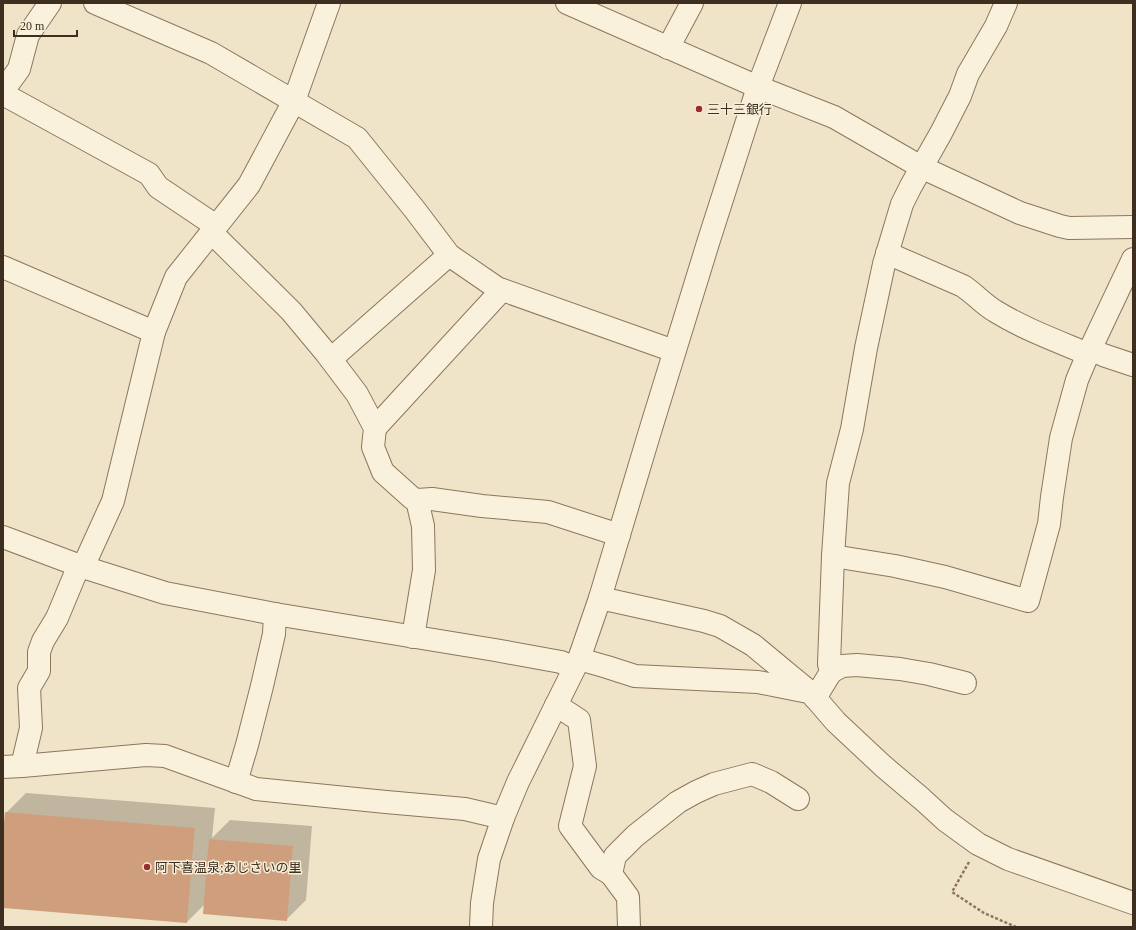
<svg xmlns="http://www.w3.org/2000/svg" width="1136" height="930" viewBox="0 0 1136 930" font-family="'Times New Roman','Noto Sans JP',serif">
<rect width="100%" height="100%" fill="#f0e4c8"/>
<polygon fill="#0003" points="26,793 215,808 212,838 230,820 312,826 306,900 286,920 205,904 187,922 3,907 3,846 6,813"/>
<polygon fill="#cf9f7d" points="5,812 195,828 192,859 207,860 209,839 293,846 287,921 203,914 206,876 191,875 187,923 3,908 3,834"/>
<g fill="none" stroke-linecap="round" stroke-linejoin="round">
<defs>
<g id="minor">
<polyline points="95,3 211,53 357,138 415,210 449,255 497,288 674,351"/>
<polyline points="567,3 758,87 834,117 921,167 1020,213 1060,226 1069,228 1133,227"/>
<polyline points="668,48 692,3"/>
<polyline points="3,91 19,69 28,35 50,3"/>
<polyline points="3,94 149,174 158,187 216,226"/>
<polyline points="211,232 291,311 326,353 357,394 375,428 373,447 383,472 412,498 417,500 423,526 424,570 413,637"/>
<path d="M887,253L963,286C975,294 983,304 995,311C1024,329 1057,341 1088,354"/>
<polyline points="3,267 154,332"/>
<polyline points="1091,349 1103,355 1133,365"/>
<polyline points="331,359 449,255"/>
<polyline points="375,428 502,290"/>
<polyline points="417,500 432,499 482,506 548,512 619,535"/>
<polyline points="3,537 83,567 165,593 275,614 495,650 561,662 574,668"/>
<polyline points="833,556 895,566 945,577 1028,601 1049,524 1052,497 1061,438 1077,380 1088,354 1133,259"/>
<polyline points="83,567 113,501 154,332 176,277 249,185 294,101 329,3"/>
<polyline points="600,598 704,621 720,626 753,645 811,693 836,722 883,766 922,799 945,820 978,844 1008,859 1133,903"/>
<polyline points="579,659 607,667 635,676 758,682 808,692"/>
<polyline points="831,672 842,666 857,665 900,669 929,674 965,683"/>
<polyline points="815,698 831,672 829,664 833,556 838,483 852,429 866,348 884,264 902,204 911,186 941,133 960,96 968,74 996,26 1006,3"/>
<polyline points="556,705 579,720 585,766 570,826 601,868 611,874"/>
<polyline points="22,766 31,728 29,688 39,671 39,652 43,641 57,618 79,565"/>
<polyline points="3,767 22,766 146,755 165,756 256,789 386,802 465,809 503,818"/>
<polyline points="236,782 247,745 262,686 274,634 275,614"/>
<polyline points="481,927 482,903 489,859 503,818 518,782 579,659 600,598 651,428 708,243 758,87 790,3"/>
<polyline points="629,927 628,897 611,874 615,856 635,836 678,802 696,792 714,784 752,774 771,782 798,799"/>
</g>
</defs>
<use href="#minor" stroke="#8d765c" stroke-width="24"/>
<polyline stroke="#8d765c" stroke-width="2.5" stroke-dasharray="3 2" stroke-linecap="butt" points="969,862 952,892 984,913 1016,927"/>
<use href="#minor" stroke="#faf1dc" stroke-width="22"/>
</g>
<g fill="#9e2a2b" stroke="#f7eed8" stroke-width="1.5">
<circle cx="699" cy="109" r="4"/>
<circle cx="147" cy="867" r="4"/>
</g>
<g text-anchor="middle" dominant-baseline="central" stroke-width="3" stroke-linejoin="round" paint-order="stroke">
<g font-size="13" fill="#3d2e20" stroke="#f7eed8" text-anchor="start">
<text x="707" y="109">三十三銀行</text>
<text x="155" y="867">阿下喜温泉;あじさいの里</text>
</g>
</g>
<rect width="1136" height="930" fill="none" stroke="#3d2e20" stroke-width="8"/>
<path d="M14 30v6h63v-6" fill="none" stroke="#3d2e20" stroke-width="2"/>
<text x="20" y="30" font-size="12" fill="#3d2e20" stroke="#f7eed8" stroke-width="3" paint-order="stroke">20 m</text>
</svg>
